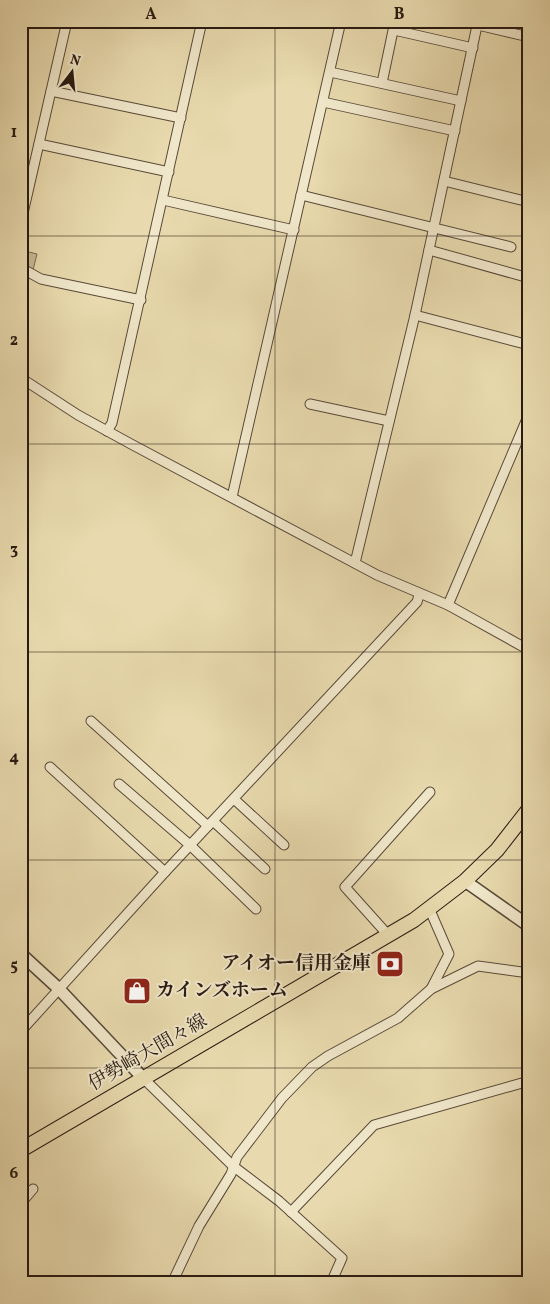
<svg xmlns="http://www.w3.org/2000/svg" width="550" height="1304" font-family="Vollkorn,'Noto Serif JP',serif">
<rect width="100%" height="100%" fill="#e8daae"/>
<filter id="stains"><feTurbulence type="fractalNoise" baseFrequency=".004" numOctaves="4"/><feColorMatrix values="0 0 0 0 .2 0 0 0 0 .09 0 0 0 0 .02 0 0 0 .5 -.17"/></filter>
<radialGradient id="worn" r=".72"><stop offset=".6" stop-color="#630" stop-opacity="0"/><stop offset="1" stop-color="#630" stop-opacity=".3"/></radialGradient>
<polygon fill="#c8b993" stroke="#786a52" points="21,250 37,254 33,270 21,264"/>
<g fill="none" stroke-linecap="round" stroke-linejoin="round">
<defs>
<g id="minor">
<polyline points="478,25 529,37"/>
<polyline points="394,30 473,48"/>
<polyline points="330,72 461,101"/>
<polyline points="382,83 395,21"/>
<polyline points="51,91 181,118"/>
<polyline points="323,102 455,131"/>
<polyline points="39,144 169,172"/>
<polyline points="444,181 529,202"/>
<polyline points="301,195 511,247"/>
<polyline points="163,200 294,230"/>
<polyline points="21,222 67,21"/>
<polyline points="429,250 529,278"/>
<polyline points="21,268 41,279 141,300"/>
<polyline points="415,315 529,345"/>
<polyline points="21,378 78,415 131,444 377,575 448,605 529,650"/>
<polyline points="310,404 389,421"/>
<polyline points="107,431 112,423 202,21"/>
<polyline points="232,497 341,21"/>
<polyline points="355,563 415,315 478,21"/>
<polyline points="448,605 529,414"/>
<polyline points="91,721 208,826"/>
<polyline points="50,767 165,872"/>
<polyline points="119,784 190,845 256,909"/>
<polyline points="234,799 284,845"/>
<polyline points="213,821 265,869"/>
<polyline points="429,908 449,954 431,989"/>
<polyline points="388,935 345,887 430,792"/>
<polyline points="21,1031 165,872 417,602 419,595"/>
<polyline points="143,1078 233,1166 279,1201 342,1258 331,1283"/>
<polyline points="21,1203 33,1189"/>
<polyline points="291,1212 374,1125 529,1081"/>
<polyline points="172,1283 199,1226 231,1174 237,1157 282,1098 312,1067 328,1056 398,1018 431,989 478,966 529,973"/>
</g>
<g id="tertiary">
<polyline points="465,881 529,926"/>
<polyline points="21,954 58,988 143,1078"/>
</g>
<polyline id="primary" points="21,1150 414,920 465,881 497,850 529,809"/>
</defs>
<use href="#minor" stroke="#594a39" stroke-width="11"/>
<use href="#tertiary" stroke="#594a39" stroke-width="14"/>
<use href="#primary" stroke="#291a12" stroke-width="16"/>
<use href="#minor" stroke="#f0e7ca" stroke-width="9"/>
<use href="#tertiary" stroke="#f0e7ca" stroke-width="11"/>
<use href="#primary" stroke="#e8daae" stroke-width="14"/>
</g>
<path fill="none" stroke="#291a12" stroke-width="1" stroke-opacity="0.55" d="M275,21V1283M21,236H529M21,444H529M21,652H529M21,860H529M21,1068H529"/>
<defs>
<symbol id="bank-square" viewBox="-11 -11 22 22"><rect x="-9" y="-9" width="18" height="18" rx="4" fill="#8f2418" stroke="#f0e7ca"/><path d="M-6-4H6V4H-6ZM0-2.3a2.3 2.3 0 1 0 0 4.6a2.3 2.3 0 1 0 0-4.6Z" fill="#fff"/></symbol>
<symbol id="shop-square" viewBox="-11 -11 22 22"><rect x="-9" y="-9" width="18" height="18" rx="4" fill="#8f2418" stroke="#f0e7ca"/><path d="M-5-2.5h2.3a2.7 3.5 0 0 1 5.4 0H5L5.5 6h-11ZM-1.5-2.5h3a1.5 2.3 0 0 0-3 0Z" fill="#fff"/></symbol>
</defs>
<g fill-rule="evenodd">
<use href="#bank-square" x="374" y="948" width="32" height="32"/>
<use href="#shop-square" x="121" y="975" width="32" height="32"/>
</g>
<g text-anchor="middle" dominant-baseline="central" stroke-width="4" stroke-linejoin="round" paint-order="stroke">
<g font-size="19" font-weight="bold" fill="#291a12" stroke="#f0e7ca" text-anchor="end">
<text x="371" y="964">アイオー信用金庫</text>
<text x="156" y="991" text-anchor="start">カインズホーム</text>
</g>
<g font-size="19" fill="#291a12" stroke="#f0e7ca">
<text transform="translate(148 1053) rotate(-30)">伊勢崎大間々線</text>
</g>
</g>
<rect width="550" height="1304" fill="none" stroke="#e8daae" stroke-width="55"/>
<g transform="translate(72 72) rotate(16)" stroke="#f0e7ca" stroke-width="4" paint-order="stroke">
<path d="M0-4L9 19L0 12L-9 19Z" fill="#291a12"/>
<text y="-8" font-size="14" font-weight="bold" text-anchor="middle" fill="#291a12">N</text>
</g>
<rect x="28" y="28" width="494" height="1248" fill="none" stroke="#291a12" stroke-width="2"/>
<g font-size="16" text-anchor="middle" font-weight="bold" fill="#291a12">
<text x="151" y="19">A</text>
<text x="399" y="19">B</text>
<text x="14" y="137">1</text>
<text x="14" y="345">2</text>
<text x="14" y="554">3</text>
<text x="14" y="762">4</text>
<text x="14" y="970">5</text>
<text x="14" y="1178">6</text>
</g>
<rect width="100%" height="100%" filter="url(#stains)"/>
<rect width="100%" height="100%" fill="url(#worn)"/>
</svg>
